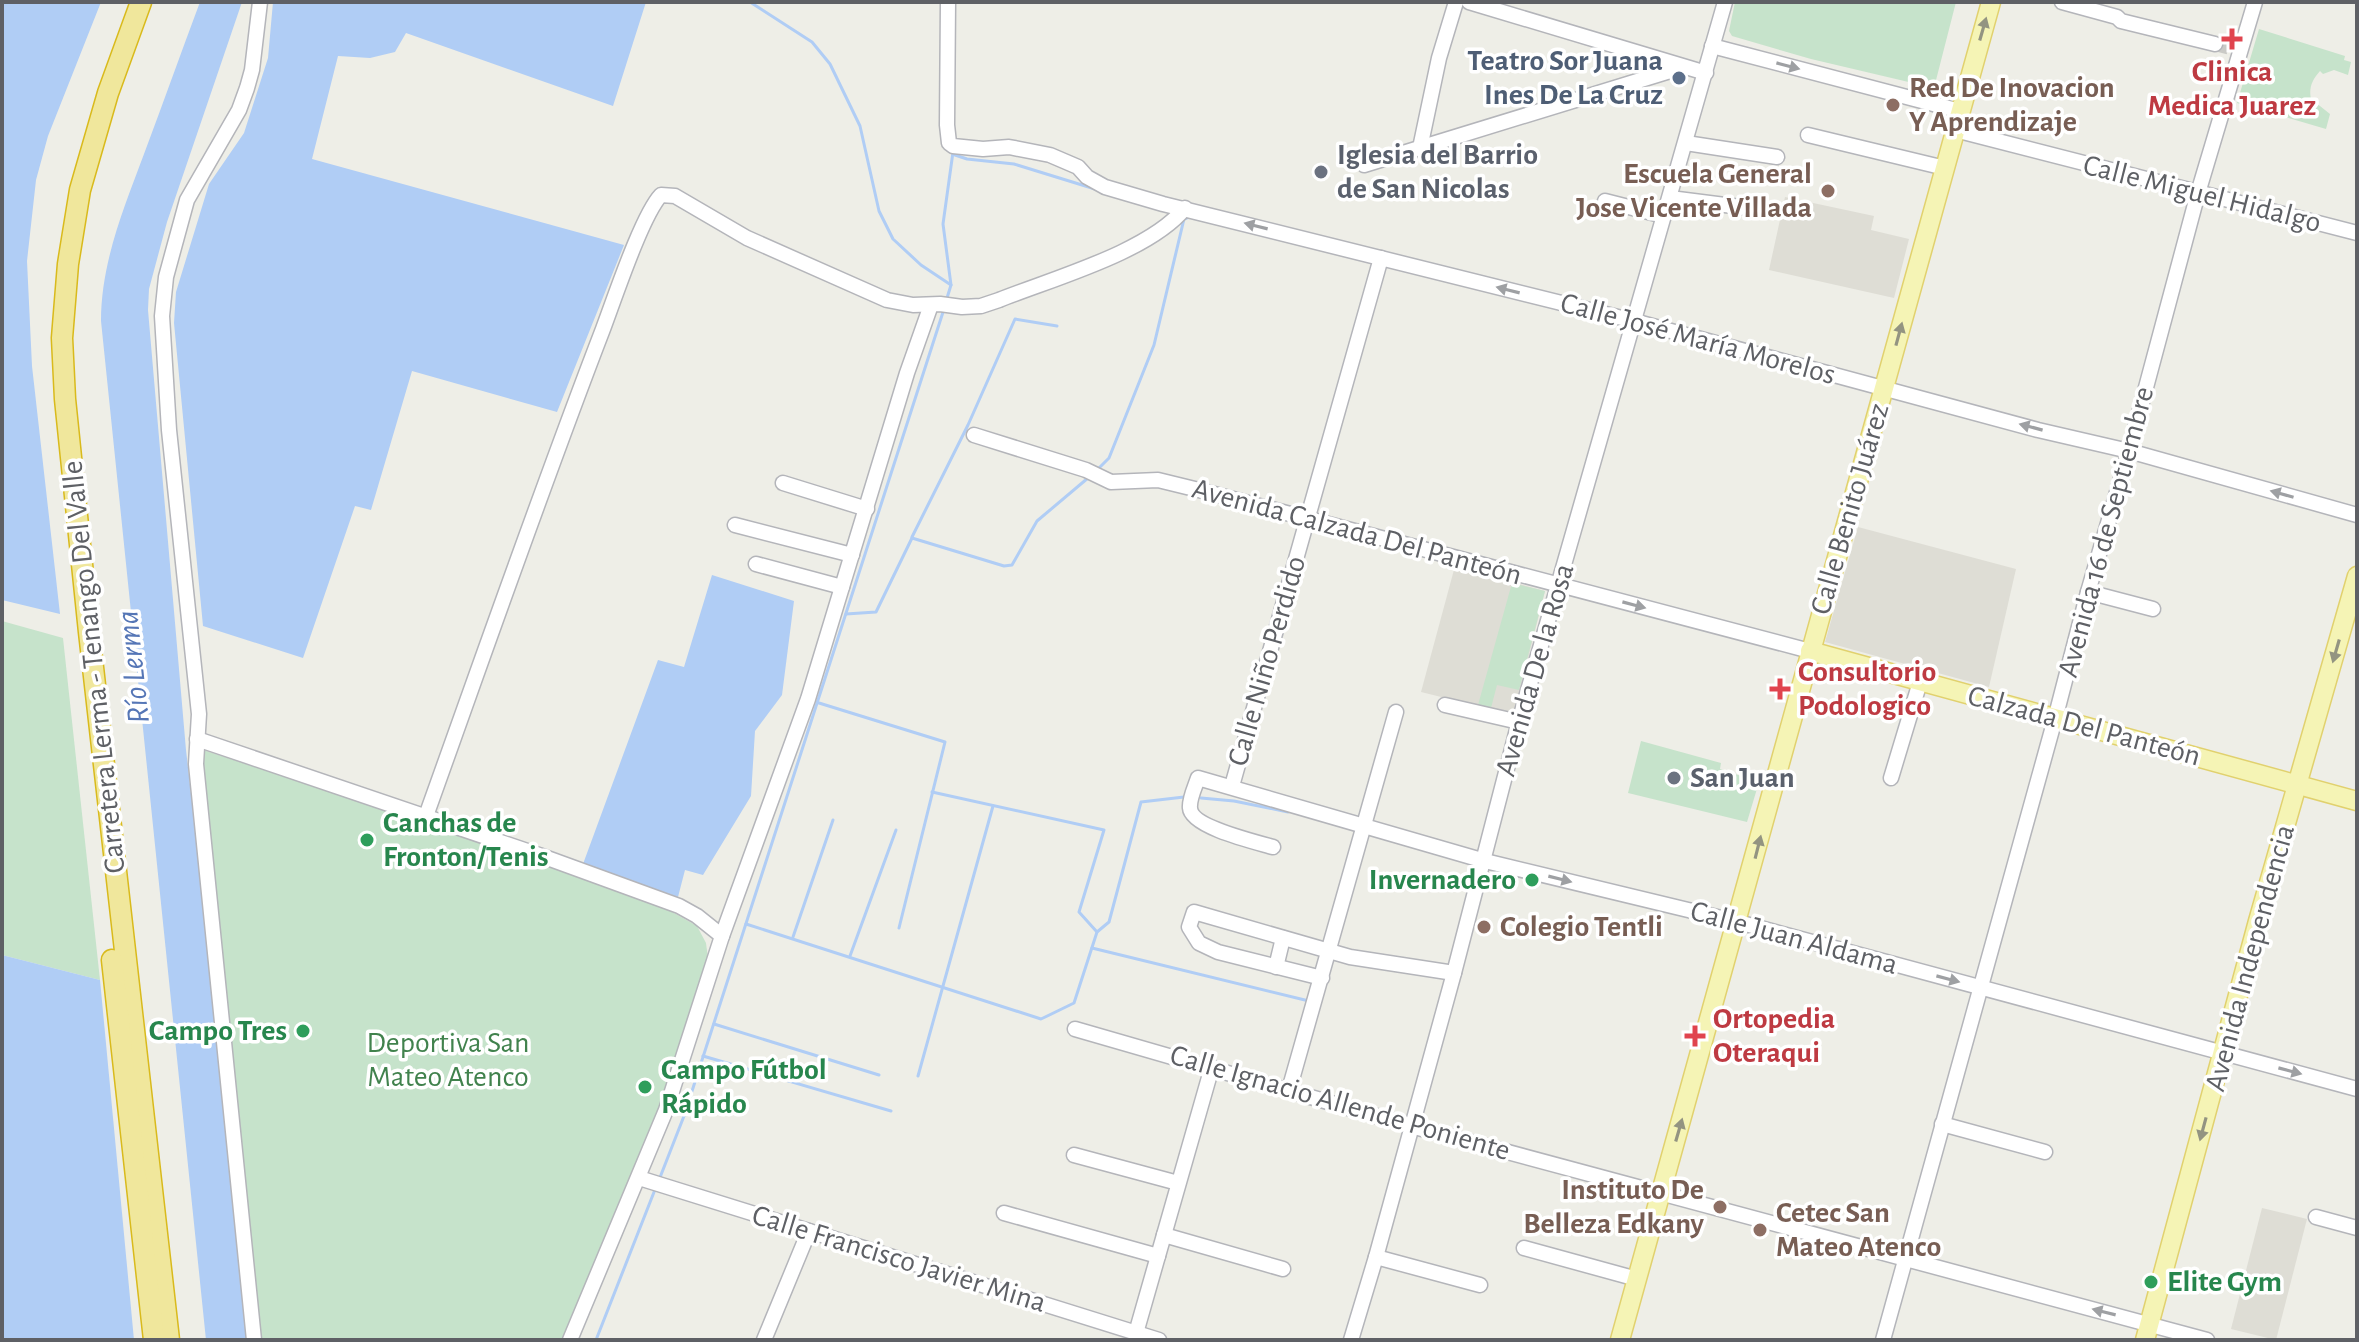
<svg xmlns="http://www.w3.org/2000/svg" width="2359" height="1342" font-family="'Alegreya Sans',sans-serif">
<rect width="100%" height="100%" fill="#eeeee7"/>
<g fill="#deddd5">
<polygon points="1785,197 1874,216 1871,230 1909,239 1894,298 1769,270"/>
<polygon points="1858,527 2016,569 1989,687 1825,642"/>
<polygon points="1455,566 1545,591 1514,715 1421,692"/>
<polygon points="2262,1208 2307,1219 2276,1340 2231,1329"/>
</g>
<g fill="#c6e3cb">
<polygon points="1735,2 1745,4 1956,2 1934,88 1811,59 1732,36 1729,31"/>
<path d="M2259,29L2345,56L2344,60L2351,62L2348,75L2334,70L2323,74L2320,71C2311,81 2308,90 2312,103L2315,102L2330,114L2326,129L2237,103Z"/>
<polygon points="1512,583 1545,591 1519,690 1497,685 1491,708 1478,705"/>
<polygon points="2,621 63,638 100,980 2,955"/>
<polygon points="1641,741 1721,763 1720,769 1759,782 1747,822 1628,793"/>
<polygon points="200,749 430,824 658,904 697,926 706,943 709,966 655,1126 566,1340 257,1340"/>
</g>
<g fill="#b0cdf5">
<polygon points="2,2 101,2 48,136 36,180 27,261 32,366 60,614 2,600"/>
<path d="M200,2H242L167,222L149,289L148,310L186,750L208,941L247,1340H206L101,321C101,262 124,208 144,154C163,103 181,53 200,2Z"/>
<polygon points="273,2 646,2 613,106 406,33 395,52 370,58 338,56 312,159 624,245 557,412 412,371 371,510 355,506 303,658 203,626 174,323 176,292 209,184 244,133 268,58"/>
<polygon points="712,575 794,601 782,695 755,731 751,796 703,875 685,870 678,897 583,864 658,660 684,667"/>
<polygon points="2,955 100,980 134,1340 2,1340"/>
</g>
<g fill="none" stroke-linecap="round" stroke-linejoin="round">
<g stroke="#b0cdf5" stroke-width="3">
<polyline points="750,2 812,42 830,64 860,126 879,211 893,239 921,265 951,285"/>
<polyline points="955,155 967,159 1014,164 1095,189"/>
<polyline points="947,298 951,285 943,224 953,152"/>
<polyline points="1097,470 1109,458 1154,345 1184,219 1192,216"/>
<polyline points="912,537 968,425 1015,319 1057,326"/>
<polyline points="846,614 876,612 912,538 1004,566 1012,565 1037,521 1088,478"/>
<polyline points="819,703 945,742 899,928"/>
<polyline points="932,792 1104,830 1079,912 1097,932"/>
<polyline points="1201,798 1234,801 1288,812"/>
<polyline points="746,924 1041,1019 1074,1003 1097,932 1109,922 1141,802 1184,797"/>
<polyline points="793,937 833,820"/>
<polyline points="1092,948 1309,1001"/>
<polyline points="850,956 896,830"/>
<polyline points="714,1024 879,1075"/>
<polyline points="703,1056 891,1111"/>
<polyline points="918,1076 993,806"/>
<polyline points="659,1180 684,1116 944,309"/>
<polyline points="596,1340 656,1187"/>
</g>
<polyline stroke="#cacac6" stroke-width="14" stroke-dasharray="14 7" stroke-linecap="butt" points="2215,44 2234,49"/>
<defs>
<g id="minor">
<polyline points="948,2 947,125 949,143 953,146 983,149 1009,147 1050,155 1078,167 1087,177 1105,187 1163,204 1634,321 2038,430 2129,451 2357,515"/>
<polyline points="1469,2 1706,73"/>
<polyline points="2062,2 2117,17 2121,21 2215,44"/>
<polyline points="1712,46 1960,111"/>
<polyline points="1955,130 2357,233"/>
<polyline points="1808,135 1945,168"/>
<polyline points="1686,143 1777,157"/>
<polyline points="1420,148 1439,58 1456,2"/>
<polyline points="1364,165 1683,67"/>
<polyline points="1670,198 1772,211"/>
<polyline points="1605,201 1664,216"/>
<polyline points="974,435 1086,470 1111,482 1158,480 1203,491 1810,651"/>
<polyline points="783,483 867,509"/>
<polyline points="735,525 852,555"/>
<polyline points="756,564 842,587"/>
<polyline points="2088,592 2153,609"/>
<polyline points="1445,705 1519,722"/>
<polyline points="197,739 539,855 679,906 697,916 722,936 666,1110 570,1340"/>
<polyline points="1891,778 1920,682"/>
<polyline points="1232,786 1381,258"/>
<path d="M426,816C484,654 541,490 603,329C614,300 642,215 661,195L675,196L747,238L887,300L913,305L940,304L962,307L981,306L999,300C1054,278 1149,252 1185,208"/>
<path d="M1273,847C1256,842 1191,827 1190,808C1189,799 1195,787 1198,778L1485,861L1738,922L2357,1089"/>
<polyline points="722,936 808,699 907,373 931,305"/>
<polyline points="1276,967 1283,938"/>
<polyline points="1322,978 1218,952 1199,943 1189,927 1194,912 1350,957 1454,973"/>
<polyline points="1075,1029 1411,1126 2207,1340"/>
<polyline points="1289,1090 1396,712"/>
<polyline points="1942,1124 2045,1152"/>
<polyline points="1074,1155 1178,1183"/>
<polyline points="639,1178 1159,1340"/>
<polyline points="1004,1213 1158,1256"/>
<polyline points="2316,1217 2357,1228"/>
<polyline points="1164,1235 1283,1269"/>
<polyline points="1524,1248 1637,1279"/>
<polyline points="1376,1257 1480,1285"/>
<polyline points="1136,1333 1212,1067"/>
<polyline points="254,1340 196,764 199,714 169,430 162,316 166,277 187,200 239,110 247,88 252,70 260,2"/>
<polyline points="764,1340 809,1231"/>
<polyline points="1351,1340 1376,1257 1454,973 1519,722 1725,2"/>
<polyline points="1883,1340 2055,719 2088,592 2129,451 2198,193 2255,2"/>
</g>
<g id="major">
<polyline points="1810,651 2357,801"/>
<path d="M1620,1340C1746,895 1866,448 1991,2"/>
<polyline points="2145,1340 2258,921 2357,576"/>
</g>
<g id="highway">
<polyline points="141,2 108,93 80,190 68,264 62,338 65,399 89,632 169,1340"/>
<polyline points="112,960 154,1340"/>
</g>
</defs>
<use href="#minor" stroke="#b4b5ba" stroke-width="17"/>
<use href="#major" stroke="#e1d16e" stroke-width="21"/>
<use href="#highway" stroke="#d9ba1c" stroke-width="23"/>
<use href="#minor" stroke="#fff" stroke-width="14"/>
<use href="#major" stroke="#f5f4b5" stroke-width="18"/>
<use href="#highway" stroke="#f0e79c" stroke-width="20"/>
</g>
<defs><path id="oneway-solid" d="M-6-.8H1V-3.2L6.5 0L1 3.2V.8H-6Z" transform="scale(2)"/></defs>
<g fill="#939481">
<use href="#oneway-solid" transform="translate(1983 29) rotate(-74)"/>
<use href="#oneway-solid" transform="translate(1899 334) rotate(-75)"/>
<use href="#oneway-solid" transform="translate(2336 651) rotate(106)"/>
<use href="#oneway-solid" transform="translate(1758 847) rotate(-76)"/>
<use href="#oneway-solid" transform="translate(2203 1129) rotate(105)"/>
<use href="#oneway-solid" transform="translate(1679 1130) rotate(-74)"/>
</g>
<g fill="#9ea0a3">
<use href="#oneway-solid" transform="translate(1788 66) rotate(15)"/>
<use href="#oneway-solid" transform="translate(1256 226) rotate(-166)"/>
<use href="#oneway-solid" transform="translate(1508 290) rotate(-166)"/>
<use href="#oneway-solid" transform="translate(2031 427) rotate(-165)"/>
<use href="#oneway-solid" transform="translate(2282 494) rotate(-164)"/>
<use href="#oneway-solid" transform="translate(1634 605) rotate(15)"/>
<use href="#oneway-solid" transform="translate(1560 879) rotate(14)"/>
<use href="#oneway-solid" transform="translate(1948 979) rotate(15)"/>
<use href="#oneway-solid" transform="translate(2290 1071) rotate(15)"/>
<use href="#oneway-solid" transform="translate(2104 1312) rotate(-166)"/>
</g>
<g fill="#e0444e" stroke="#fff" stroke-width="3">
<path d="M2228 27h8v8h8v8h-8v8h-8v-8h-8v-8h8z"/>
<path d="M1776 677h8v8h8v8h-8v8h-8v-8h-8v-8h8z"/>
<path d="M1691 1024h8v8h8v8h-8v8h-8v-8h-8v-8h8z"/>
</g>
<circle fill="#5c6f8a" stroke="#fff" stroke-width="3" cx="1679" cy="78" r="8"/>
<g fill="#8d6e63" stroke="#fff" stroke-width="3">
<circle cx="1893" cy="105" r="8"/>
<circle cx="1828" cy="191" r="8"/>
<circle cx="1484" cy="927" r="8"/>
<circle cx="1720" cy="1207" r="8"/>
<circle cx="1760" cy="1230" r="8"/>
</g>
<g fill="#6b7280" stroke="#fff" stroke-width="3">
<circle cx="1321" cy="172" r="8"/>
<circle cx="1674" cy="778" r="8"/>
</g>
<g fill="#2e9e5b" stroke="#fff" stroke-width="3">
<circle cx="367" cy="840" r="8"/>
<circle cx="1532" cy="880" r="8"/>
<circle cx="303" cy="1031" r="8"/>
<circle cx="645" cy="1087" r="8"/>
<circle cx="2151" cy="1282" r="8"/>
</g>
<g text-anchor="middle" dominant-baseline="central" stroke-width="7" stroke-linejoin="round" paint-order="stroke">
<g font-size="30" font-weight="bold" fill="#4e5e75" stroke="#fff" text-anchor="end">
<text x="1663" y="61">Teatro Sor Juana<tspan x="1663" dy="34">Ines De La Cruz</tspan></text>
</g>
<g font-size="30" font-weight="bold" fill="#be3a42" stroke="#fff" text-anchor="start">
<text x="2232" y="72" text-anchor="middle">Clinica<tspan x="2232" dy="34">Medica Juarez</tspan></text>
<text x="1798" y="672">Consultorio<tspan x="1798" dy="34">Podologico</tspan></text>
<text x="1713" y="1019">Ortopedia<tspan x="1713" dy="34">Oteraqui</tspan></text>
</g>
<g font-size="30" font-weight="bold" fill="#785e54" stroke="#fff" text-anchor="start">
<text x="1909" y="88">Red De Inovacion<tspan x="1909" dy="34">Y Aprendizaje</tspan></text>
<text x="1812" y="174" text-anchor="end">Escuela General<tspan x="1812" dy="34">Jose Vicente Villada</tspan></text>
<text x="1500" y="927">Colegio Tentli</text>
<text x="1704" y="1190" text-anchor="end">Instituto De<tspan x="1704" dy="34">Belleza Edkany</tspan></text>
<text x="1776" y="1213">Cetec San<tspan x="1776" dy="34">Mateo Atenco</tspan></text>
</g>
<g font-size="30" font-weight="bold" fill="#5b616d" stroke="#fff" text-anchor="start">
<text x="1337" y="155">Iglesia del Barrio<tspan x="1337" dy="34">de San Nicolas</tspan></text>
<text x="1690" y="778">San Juan</text>
</g>
<g font-size="30" fill="#5e6065" stroke="#fff">
<text transform="translate(2202 194) rotate(14)">Calle Miguel Hidalgo</text>
<text transform="translate(1698 339) rotate(15)">Calle José María Morelos</text>
<text transform="translate(1850 509) rotate(-74)">Calle Benito Juárez</text>
<text transform="translate(1357 532) rotate(15)">Avenida Calzada Del Panteón</text>
<text transform="translate(2106 532) rotate(-75)">Avenida 16 de Septiembre</text>
<text transform="translate(1267 661) rotate(-74)">Calle Niño Perdido</text>
<text transform="translate(94 667) rotate(-96)">Carretera Lerma - Tenango Del Valle</text>
<text transform="translate(1535 670) rotate(-74)">Avenida De la Rosa</text>
<text transform="translate(2084 726) rotate(15)">Calzada Del Panteón</text>
<text transform="translate(1794 938) rotate(15)">Calle Juan Aldama</text>
<text transform="translate(2250 958) rotate(-75)">Avenida Independencia</text>
<text transform="translate(1340 1103) rotate(16)">Calle Ignacio Allende Poniente</text>
<text transform="translate(899 1259) rotate(17)">Calle Francisco Javier Mina</text>
</g>
<g font-size="30" font-weight="bold" fill="#27864d" stroke="#fff" text-anchor="start">
<text x="383" y="823">Canchas de<tspan x="383" dy="34">Fronton/Tenis</tspan></text>
<text x="1516" y="880" text-anchor="end">Invernadero</text>
<text x="287" y="1031" text-anchor="end">Campo Tres</text>
<text x="661" y="1070">Campo Fútbol<tspan x="661" dy="34">Rápido</tspan></text>
<text x="2167" y="1282">Elite Gym</text>
</g>
<g font-size="30" fill="#41824d" stroke="#fff">
<text x="448" y="1043">Deportiva San<tspan x="448" dy="34">Mateo Atenco</tspan></text>
</g>
<g font-size="32" font-style="italic" fill="#5576b6" stroke="#fff">
<text transform="translate(133 667) rotate(-96)">Río Lerma</text>
</g>
</g>
<rect width="2359" height="1342" fill="none" stroke="#5e6065" stroke-width="8"/>
</svg>
